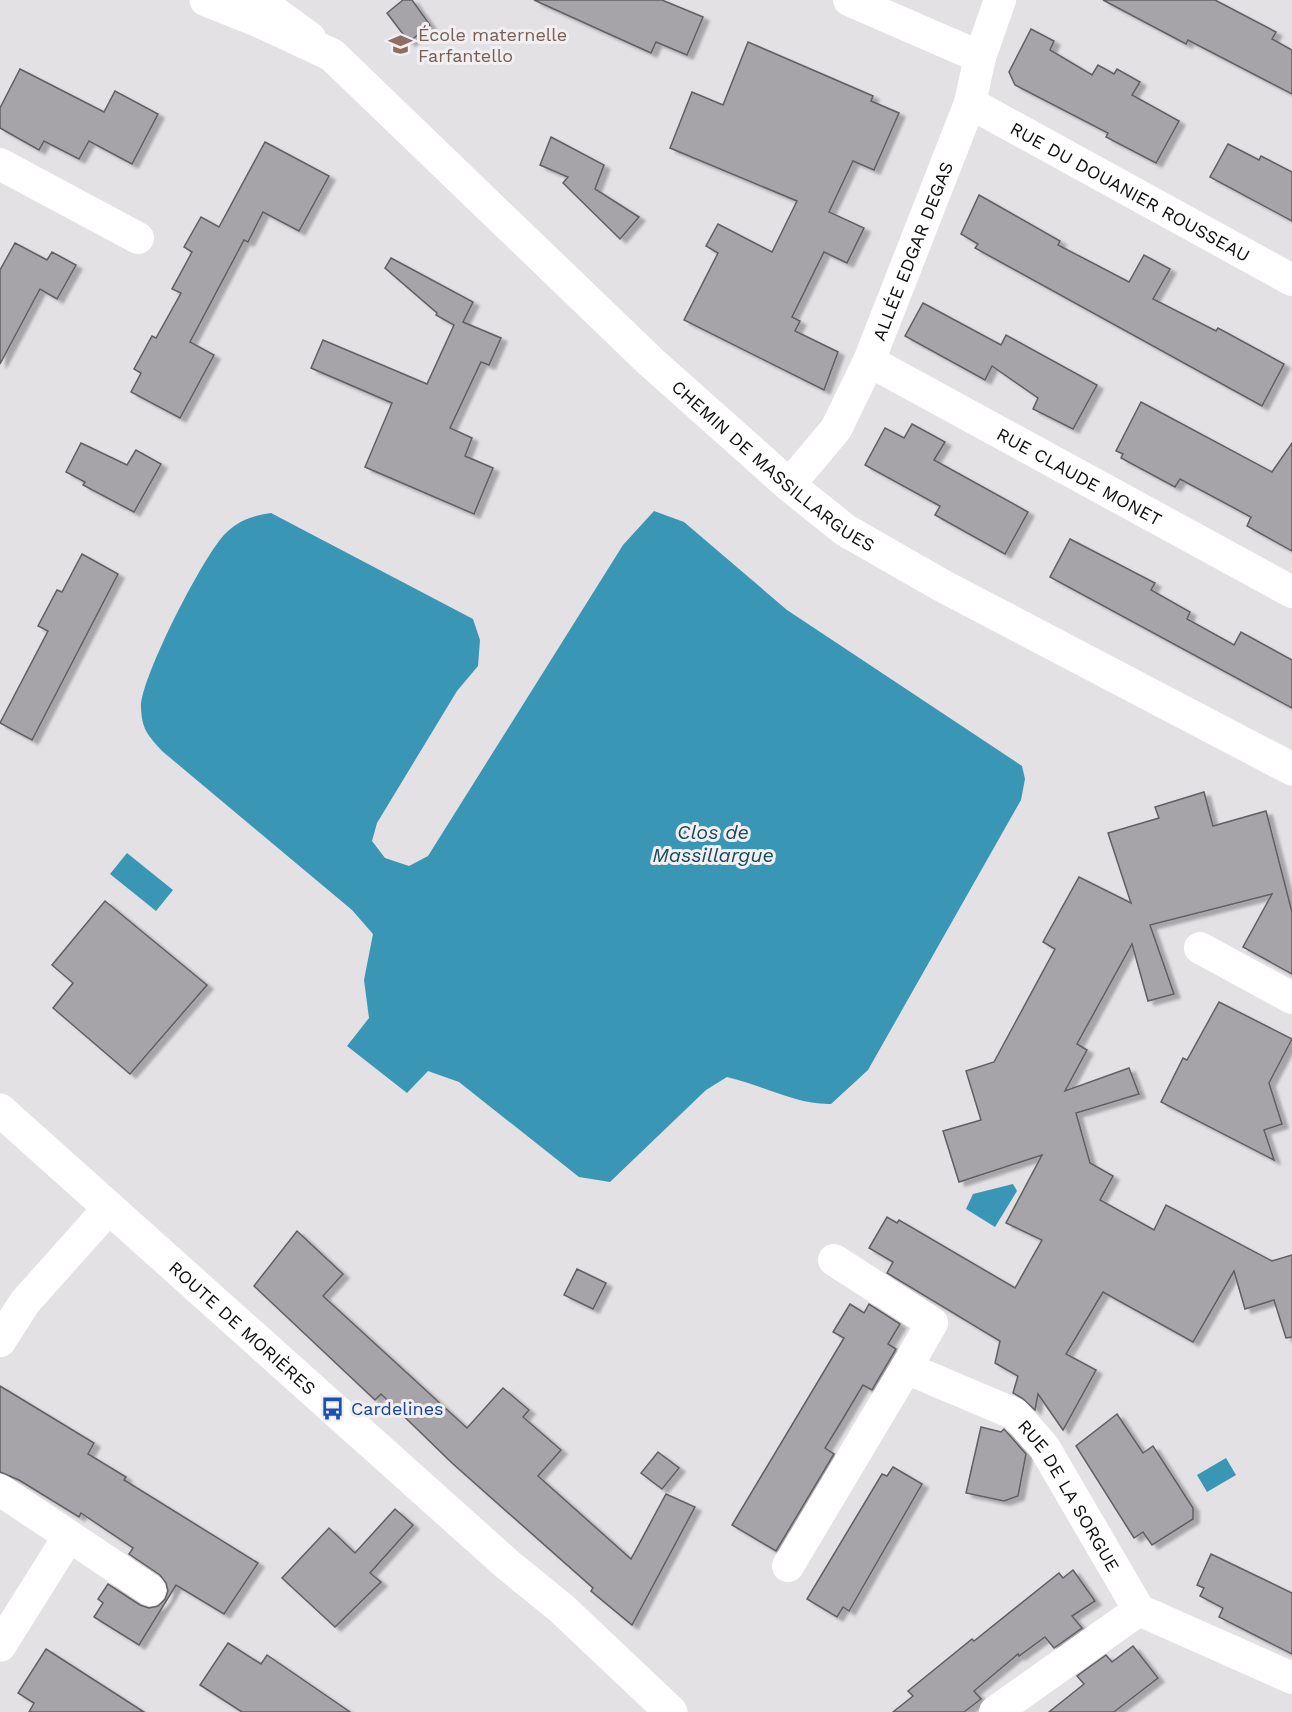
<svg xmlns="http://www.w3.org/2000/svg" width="1292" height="1712" font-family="'Work Sans',sans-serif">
<defs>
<filter id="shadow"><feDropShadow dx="6" dy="4" stdDeviation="1.5" flood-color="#0004"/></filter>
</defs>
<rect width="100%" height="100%" fill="#e4e1e5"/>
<g fill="#3996b5">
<path d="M654,511L684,522L787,610L1022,766L1025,779L1021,800L868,1070L831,1104C796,1105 762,1085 727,1077L706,1090L610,1182L579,1177L459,1082L428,1071L407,1093L347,1046L369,1018L364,980L373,934L352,910L162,751C148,735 142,730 141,708C139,681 205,552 226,533C241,519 253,516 271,513L473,619L480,640L478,666L457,691L377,823L372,841L385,858L409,866L428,856L623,545Z"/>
<polygon points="127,853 173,890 156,911 110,874"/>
<polygon points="1013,1184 1017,1191 995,1227 966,1209 973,1194"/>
<polygon points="1226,1458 1236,1475 1207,1492 1197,1475"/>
</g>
<g fill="#a6a4a8" stroke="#605f62" stroke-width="1.5" filter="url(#shadow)">
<polygon points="403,0 412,0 430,25 409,42 387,13"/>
<polygon points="534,0 662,0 703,17 687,55 656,42 651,53"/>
<polygon points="1103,0 1215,0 1276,32 1272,39 1292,50 1292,94 1188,40 1186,44"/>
<polygon points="1031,29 1054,41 1050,50 1092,75 1098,65 1114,74 1117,69 1140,82 1132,95 1179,121 1156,163 1106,137 1108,133 1015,85 1009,72"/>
<polygon points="748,42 873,96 871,101 899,113 874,170 853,161 829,212 864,228 847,263 824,252 792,317 800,321 795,331 838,352 824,390 684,320 718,253 706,246 718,224 772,252 797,201 670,148 692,92 723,105"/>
<polygon points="20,69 104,112 115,91 158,114 132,164 89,141 79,159 44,141 39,150 0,128 0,108"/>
<polygon points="551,137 604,165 595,189 639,217 620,239 563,183 568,177 540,165"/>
<polygon points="265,142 329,176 299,231 263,212 248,242 244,240 190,342 214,355 180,418 131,392 141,373 134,369 152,336 156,338 181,293 172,289 192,252 184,247 201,217 219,227"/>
<polygon points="1228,144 1259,160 1261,156 1292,172 1292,221 1210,177"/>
<polygon points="979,195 1060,241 1058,245 1129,282 1144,255 1170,269 1153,299 1216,331 1218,328 1284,364 1262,406 975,248 978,244 961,234"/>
<polygon points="15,243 47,260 52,252 76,265 57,299 40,289 0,364 0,270"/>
<polygon points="391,258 473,302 463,322 501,338 489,365 481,362 450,428 472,438 465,456 493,468 474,514 365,467 392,403 311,368 323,340 427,384 454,325 436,315 437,313 385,268"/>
<polygon points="923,303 1001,345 1006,335 1097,385 1073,429 1033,409 1038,398 992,366 985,380 905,336"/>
<polygon points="1141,402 1272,472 1292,443 1292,551 1247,526 1251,517 1180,479 1175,487 1121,458 1123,454 1116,451"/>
<polygon points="912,424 945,442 934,460 1028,512 1005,554 935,515 940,506 865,465 885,428 904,438"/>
<polygon points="81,443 127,465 136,450 161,464 134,512 83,485 85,482 66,472"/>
<polygon points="1070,539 1155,583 1151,590 1190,612 1187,619 1234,645 1241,632 1292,660 1292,708 1050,577"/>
<polygon points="82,554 118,574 32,740 0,723 48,631 38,626 57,590 62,592"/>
<polygon points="1204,792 1213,826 1266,811 1292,912 1292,974 1243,947 1272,894 1150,925 1174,994 1148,1001 1132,944 1077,1044 1087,1050 1065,1091 1129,1068 1139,1094 1076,1113 1090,1163 1113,1176 1100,1200 1154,1230 1166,1205 1272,1261 1292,1255 1292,1337 1286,1338 1274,1300 1245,1309 1234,1271 1193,1342 1103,1292 1066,1354 1096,1370 1063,1430 1038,1394 1035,1410 1022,1398 1013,1393 1018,1376 995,1363 1000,1341 887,1273 893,1262 869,1248 887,1217 897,1223 899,1220 1015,1288 1042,1240 1006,1223 1042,1155 959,1182 943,1131 981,1120 966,1071 994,1062 1055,949 1043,942 1079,877 1131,903 1108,833 1159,818 1155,807"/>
<polygon points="105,901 207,985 130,1074 53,1008 73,983 52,965"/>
<polygon points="1219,1002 1292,1039 1269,1083 1282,1124 1264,1130 1274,1160 1161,1102 1183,1058 1187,1060"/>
<polygon points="297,1231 343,1274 323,1296 467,1428 503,1388 529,1410 523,1417 561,1450 538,1476 631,1559 666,1494 695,1507 632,1625 591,1591 593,1588 452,1463 381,1394 375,1400 254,1286"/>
<polygon points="577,1269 606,1283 593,1309 564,1295"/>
<polygon points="850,1304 864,1313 869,1304 900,1324 888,1344 896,1349 872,1390 863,1385 841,1422 825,1448 834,1454 776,1551 732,1525 844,1338 833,1332"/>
<polygon points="0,1386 94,1443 88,1454 126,1477 124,1480 258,1563 224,1614 176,1585 139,1645 94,1617 103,1603 98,1599 108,1584 140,1605 149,1608 158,1606 165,1599 168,1591 166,1583 160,1575 129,1554 133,1548 81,1513 79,1517 19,1480 0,1472"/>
<polygon points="1117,1414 1143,1453 1153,1446 1193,1508 1193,1519 1152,1545 1143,1532 1134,1538 1076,1446"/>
<polygon points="981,1427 1001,1432 1004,1429 1026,1454 1018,1496 1004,1501 966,1493"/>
<polygon points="658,1452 679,1468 662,1489 641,1473"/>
<polygon points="893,1467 922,1484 849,1611 843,1607 837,1617 807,1599 882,1474 887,1476"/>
<polygon points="395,1509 413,1525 370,1573 381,1582 335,1627 282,1578 329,1528 355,1553"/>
<polygon points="1211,1554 1292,1593 1292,1654 1219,1617 1223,1608 1200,1596 1204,1588 1197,1585"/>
<polygon points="1073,1570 1095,1601 1072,1616 1082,1628 1054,1648 1045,1637 1019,1656 1018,1654 974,1691 981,1699 964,1712 893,1712 913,1696 908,1691 972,1639 974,1641 1059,1573 1063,1578"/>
<polygon points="228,1643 261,1664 267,1655 350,1712 242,1712 200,1685"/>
<polygon points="1133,1646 1158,1678 1123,1705 1114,1712 1049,1712 1084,1684 1077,1676 1106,1655 1112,1662"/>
<polygon points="46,1649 144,1712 29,1712 34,1703 18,1693"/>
</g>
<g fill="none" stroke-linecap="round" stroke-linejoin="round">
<g stroke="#fff" stroke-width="32">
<polyline points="258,0 310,38"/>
<polyline points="849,0 980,57"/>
<path id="s1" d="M970,103L1292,280"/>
<polyline points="0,164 138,238"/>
<path id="s2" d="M869,361L1292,592"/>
<path id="s3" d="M789,485L836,429L869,361L970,103L980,57L1000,0"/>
<polyline points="1200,948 1292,998"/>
<polyline points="834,1260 932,1323 906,1368"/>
<polyline points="0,1341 25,1302 109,1208"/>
<polyline points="0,1490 150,1590"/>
<path id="s4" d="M788,1566L906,1368L1015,1414L1044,1447L1139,1610L1292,1678"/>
<polyline points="0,1646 69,1536"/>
<polyline points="995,1712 1139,1610"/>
</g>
<g stroke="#fff" stroke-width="33">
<path id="s5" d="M206,0L259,21L332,55L651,362L789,485L845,530L941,585L1292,769"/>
<path id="s6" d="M0,1110L508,1565L561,1608L671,1712"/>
</g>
</g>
<defs>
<symbol id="school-bare" viewBox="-9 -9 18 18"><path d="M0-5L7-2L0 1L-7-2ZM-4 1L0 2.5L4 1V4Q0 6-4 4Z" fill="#8d6e63" stroke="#f1eff2" stroke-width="2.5" paint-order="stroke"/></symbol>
<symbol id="bus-bare" viewBox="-9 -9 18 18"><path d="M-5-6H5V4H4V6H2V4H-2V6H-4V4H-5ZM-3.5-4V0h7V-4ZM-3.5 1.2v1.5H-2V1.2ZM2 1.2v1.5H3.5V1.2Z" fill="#1a4fb4" stroke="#f1eff2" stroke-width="2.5" paint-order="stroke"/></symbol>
</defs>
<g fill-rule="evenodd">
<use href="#school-bare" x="384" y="28" width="33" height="33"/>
<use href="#bus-bare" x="316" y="1392" width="33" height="33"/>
</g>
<g text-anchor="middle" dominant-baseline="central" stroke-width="6" stroke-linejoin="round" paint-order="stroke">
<g font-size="18" fill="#785e54" stroke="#f1eff2" text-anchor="start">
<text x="418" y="34">École maternelle<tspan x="418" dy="21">Farfantello</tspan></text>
</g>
<g font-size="18" fill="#0d0c0d" stroke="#f1eff2">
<text stroke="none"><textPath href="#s1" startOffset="183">RUE DU DOUANIER ROUSSEAU</textPath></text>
<text stroke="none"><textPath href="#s3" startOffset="267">ALLÉE EDGAR DEGAS</textPath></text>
<text stroke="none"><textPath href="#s5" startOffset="741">CHEMIN DE MASSILLARGUES</textPath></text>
<text stroke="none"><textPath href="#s2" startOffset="240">RUE CLAUDE MONET</textPath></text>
<text stroke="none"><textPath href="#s6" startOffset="326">ROUTE DE MORIÈRES</textPath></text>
<text stroke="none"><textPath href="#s4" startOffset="447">RUE DE LA SORGUE</textPath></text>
</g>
<g font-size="18" fill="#164399" stroke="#f1eff2" text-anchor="start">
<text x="351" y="1408">Cardelines</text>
</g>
<g font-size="20" font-style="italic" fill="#164a5b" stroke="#f1eff2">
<text x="713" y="832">Clos de<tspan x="713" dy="23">Massillargue</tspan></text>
</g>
</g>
</svg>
